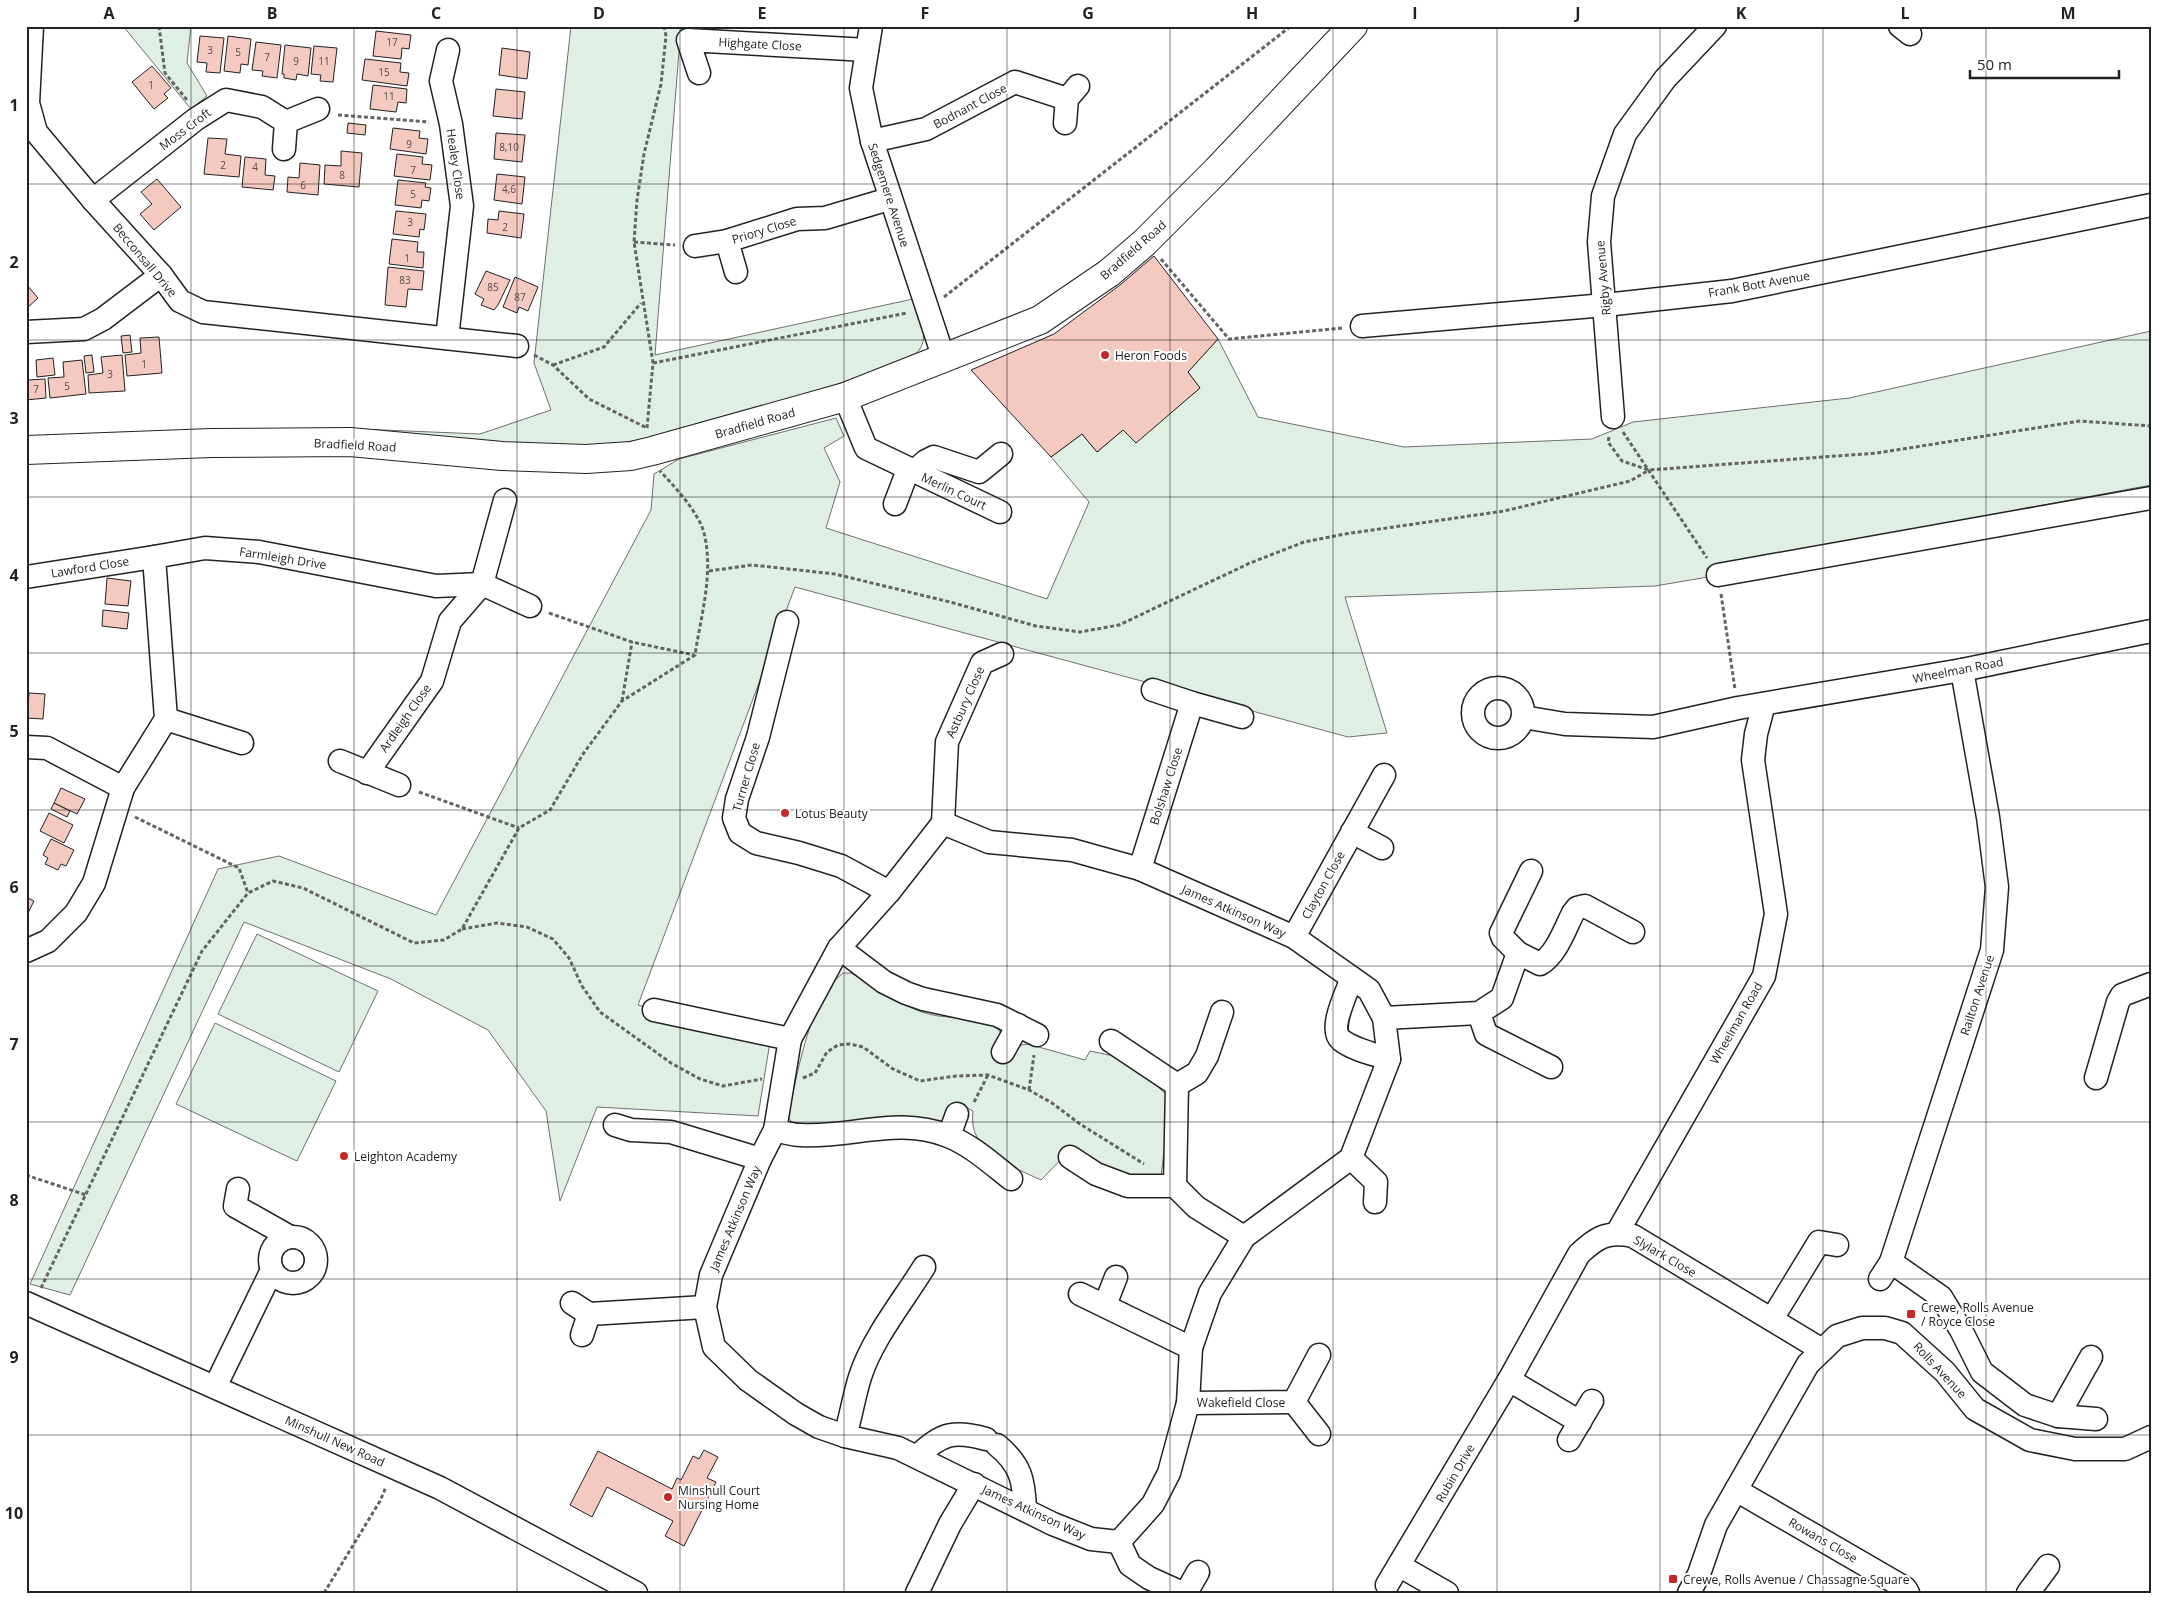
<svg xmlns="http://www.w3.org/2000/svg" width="2177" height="1619" font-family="'Open Sans',sans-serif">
<rect width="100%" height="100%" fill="#fff"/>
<g fill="#e0efe3" stroke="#6f6f6f">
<polygon points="123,26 191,26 187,63 207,96 191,109"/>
<path d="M571,26H681L655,355L913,299C923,329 935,345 902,364L686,431L621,443L571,448L522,446L359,429L480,434L551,410L534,363Z"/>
<polygon points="2151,331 2151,485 1707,568 1708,577 1655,586 1345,597 1387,733 1348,737 795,587 638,1005 770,1042 758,1116 597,1107 560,1201 546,1111 488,1030 391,979 244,922 70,1295 30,1284 218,869 279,856 436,915 651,510 654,474 679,459 836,418 844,436 824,448 840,482 826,528 1047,599 1089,502 1051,457 1082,434 1097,452 1123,430 1136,442 1200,388 1188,372 1218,339 1258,417 1404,447 1592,439 1633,422 1849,398"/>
<polygon points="257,934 378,991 339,1072 218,1014"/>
<path d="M843,973H851C878,987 903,1009 933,1015C955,1020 987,1013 1001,1033L994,1054L1007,1063L1021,1045L1028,1044L1085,1060L1090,1051L1128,1059L1170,1098L1161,1177L1112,1175L1072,1148L1041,1180C1011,1166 967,1152 973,1111L958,1103C951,1115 947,1120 933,1123L794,1125L788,1117C797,1076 809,998 843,973Z"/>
<polygon points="215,1023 336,1081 297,1161 176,1104"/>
</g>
<g fill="#f3c9c0" stroke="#222">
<polygon points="376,31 411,35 409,49 402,48 401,59 373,56"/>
<polygon points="200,36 224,38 220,73 206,72 207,63 197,62"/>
<polygon points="228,36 251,39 248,65 241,64 240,73 224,71"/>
<polygon points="256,42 281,45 277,78 262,76 263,71 252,70"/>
<polygon points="285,45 311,48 308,76 297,74 296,80 284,78 284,74 282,74"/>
<polygon points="314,46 337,48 333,82 320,81 321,75 311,74"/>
<polygon points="502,48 530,52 527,79 499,75"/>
<polygon points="365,59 401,63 400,72 409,73 407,86 362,80"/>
<polygon points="152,66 171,88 164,94 168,98 154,109 132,82"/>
<polygon points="373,85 407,89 406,103 398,102 396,112 370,109"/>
<polygon points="496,89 525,92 522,119 493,116"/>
<polygon points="348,123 366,125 365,135 347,133"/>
<polygon points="393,128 420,131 419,138 428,139 426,154 390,149"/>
<polygon points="496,133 525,135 522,162 494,159"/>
<polygon points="208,138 227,139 225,154 241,156 239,177 204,174"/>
<polygon points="341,151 362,153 359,187 324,184 325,165 341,166"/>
<polygon points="397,154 423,157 422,164 432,165 430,180 394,176"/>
<polygon points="245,157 266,159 265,175 275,176 273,190 242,187"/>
<polygon points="300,163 320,165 318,195 287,192 288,177 299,178"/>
<polygon points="497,174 525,177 522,204 494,200"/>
<polygon points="157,179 181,207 154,230 140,214 152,204 141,192"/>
<polygon points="398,180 426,183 425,187 431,188 429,201 422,200 421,208 395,205"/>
<polygon points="396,211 426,214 424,230 420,229 419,237 393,234"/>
<polygon points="499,211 524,214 521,238 487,233 488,219 498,220"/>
<polygon points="392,239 418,242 417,252 424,252 423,268 389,264"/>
<polygon points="1154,256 1218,339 1188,372 1200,388 1136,443 1123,430 1097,452 1082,434 1051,457 971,370 1054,334 1120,285"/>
<polygon points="388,267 424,271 422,290 408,289 406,307 385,305"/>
<polygon points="486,271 510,280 498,305 494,310 481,305 484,299 475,294"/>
<polygon points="515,277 538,287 528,311 519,307 517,313 503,307"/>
<polygon points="26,284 38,298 27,308 26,308"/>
<polygon points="130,335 132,352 123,353 121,336"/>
<polygon points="159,337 162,373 127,376 125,355 141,353 140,338"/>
<polygon points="92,355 94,372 86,373 84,356"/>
<polygon points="122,355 125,391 89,393 88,375 103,373 101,357"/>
<polygon points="53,358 55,375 37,377 36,360"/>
<polygon points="82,360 86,394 50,398 48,378 64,377 63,362"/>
<polygon points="26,365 28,380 45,379 46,398 26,400"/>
<polygon points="107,578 131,581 128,606 105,604"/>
<polygon points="103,610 129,613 127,629 102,626"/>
<polygon points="29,693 45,694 43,719 27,718"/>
<polygon points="61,788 85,799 77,814 54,803"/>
<polygon points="54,803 70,811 67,817 51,809"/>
<polygon points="49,813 73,825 64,843 40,831"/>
<polygon points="51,839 74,850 66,866 61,864 58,870 45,864 48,858 43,855"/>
<polygon points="26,897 34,901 26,917"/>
<polygon points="704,1450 718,1457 707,1478 716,1482 684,1546 665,1536 673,1521 607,1487 592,1517 570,1505 598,1451 672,1489 677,1478 681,1480 693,1456 699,1459"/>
</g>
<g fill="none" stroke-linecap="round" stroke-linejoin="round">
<defs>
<g id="minor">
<polyline points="32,26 28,103 36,132 93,200 161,275 180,301 203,312 517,346"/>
<polyline points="871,26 861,88 872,141 944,359"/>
<polyline points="1900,26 1910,34"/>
<polyline points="699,73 688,40 867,50"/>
<polyline points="1065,123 1067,99 1078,86"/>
<polyline points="872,141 926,129 1015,82 1067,99"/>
<polyline points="284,149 286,122 318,109"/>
<polyline points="93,200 196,119 226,100 262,107 286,122"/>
<polyline points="727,241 736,272"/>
<polyline points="695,246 727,241 797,219 825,218 889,199"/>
<polyline points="1362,326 1605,305 1732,291 2151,205"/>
<polyline points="26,332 84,329 103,319 161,275"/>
<polyline points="447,338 462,206 451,124 441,81 448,50"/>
<polyline points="845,397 866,448 1000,512"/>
<polyline points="1613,417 1599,242 1603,196 1625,134 1665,79 1715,26"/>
<polyline points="913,472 926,461 934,457 979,472 1001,454"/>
<polyline points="895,504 908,470"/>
<polyline points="1718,575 2151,498"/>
<polyline points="26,577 154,557"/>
<polyline points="787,622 758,737 737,799 734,818 740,833 756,843 799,853 841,866 889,892"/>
<circle cx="1498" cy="713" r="25"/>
<polyline points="1192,703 1242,717"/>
<polyline points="1523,717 1565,724 1653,727 1738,708 1962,670 2151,631"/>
<polyline points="166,719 242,743"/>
<polyline points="26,747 47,748 123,788"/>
<polyline points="340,761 399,785"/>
<polyline points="367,773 432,681 450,621 482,584 505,500"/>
<polygon points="943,823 989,842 1072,850 1140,869 1294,937 1369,990 1384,1018 1389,1059 1351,1158 1244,1237 1210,1293 1191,1348 1188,1403 1169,1473 1153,1504 1119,1542 1091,1539 1053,1524 898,1448 845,1436 819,1427 796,1414 748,1380 714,1347 705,1307 711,1275 760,1159 775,1130 790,1039 839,948 889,892"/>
<polyline points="943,823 947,742 982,663 1002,654"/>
<polyline points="1352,832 1382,848"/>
<polyline points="1140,869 1192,703 1153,690"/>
<polyline points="1294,937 1384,775"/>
<polyline points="839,948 884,982 906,993 923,999 997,1015 1037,1035"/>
<polyline points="26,951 48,941 76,913 94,883 123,788 166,719 154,557 205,548 259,552 436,586 482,584 530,606"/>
<path d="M1518,953L1540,964C1556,955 1565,929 1573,913L1577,908L1585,906L1633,932"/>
<path d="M1352,978C1347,992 1328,1029 1341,1040C1354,1050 1374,1054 1389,1059"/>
<polyline points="654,1010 790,1039"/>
<polyline points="1479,1013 1486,1034 1551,1067"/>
<polyline points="1384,1018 1479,1013 1502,998 1518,953 1503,938 1501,933 1531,871"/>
<polyline points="1111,1041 1177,1085 1175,1186"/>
<polyline points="1003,1052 1018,1025"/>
<polyline points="2096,1078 2118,1002 2122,995 2151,984"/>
<polyline points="1177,1085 1197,1073 1207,1056 1222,1012"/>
<polyline points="615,1125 631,1130 671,1132 760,1159"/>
<path d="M775,1130C783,1132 792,1135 801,1135C852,1138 898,1116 948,1136C971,1145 992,1164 1011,1179"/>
<polyline points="949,1136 957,1114"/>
<polyline points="1070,1157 1096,1174 1128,1186 1175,1186 1196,1207 1244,1237"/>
<polyline points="1351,1158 1376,1182 1375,1202"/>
<polyline points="238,1189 235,1206 290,1237"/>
<polyline points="1617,1233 1764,976 1776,914 1753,760 1756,734 1764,704"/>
<circle cx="293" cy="1260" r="23"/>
<polyline points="1891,1262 1941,1297 1961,1330 1982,1372 2025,1405 2058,1416 2096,1419"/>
<polyline points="1880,1279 1891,1262 1992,950 1997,887 1988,817 1962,670"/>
<polyline points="1080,1294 1191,1348"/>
<polyline points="26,1303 440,1488 636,1593"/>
<polyline points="572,1303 589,1314 705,1307"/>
<polyline points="1105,1305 1116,1277"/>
<polyline points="1772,1319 1819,1242 1837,1245"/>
<polyline points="582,1335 589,1314"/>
<polyline points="1509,1380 1580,1422"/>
<polyline points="215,1387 272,1270"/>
<polyline points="1294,1402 1319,1434"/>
<polyline points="1188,1403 1294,1402 1319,1355"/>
<polyline points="2058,1416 2091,1357"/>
<path d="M845,1436C851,1416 854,1396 860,1377C872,1339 903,1301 924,1267"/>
<polyline points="1569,1440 1592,1401"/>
<path d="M997,1445C1021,1465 1024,1480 1025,1510"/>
<path d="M918,1456C941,1433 955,1430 986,1439"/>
<polyline points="1736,1490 1905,1588 1908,1593"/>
<polyline points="1119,1542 1130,1565 1149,1578 1182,1593"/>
<polyline points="1400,1566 1447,1593"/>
<path d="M1387,1585L1509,1380L1579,1254C1597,1237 1607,1231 1633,1236L1822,1350"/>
<polyline points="917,1593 950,1524 974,1484"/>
<polyline points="1186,1593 1198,1572"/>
<polyline points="1689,1593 1699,1574 1716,1525 1808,1364 1837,1336 1862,1328 1885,1328 1902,1333 1945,1372 1975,1409 2030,1440 2075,1449 2125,1449 2151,1437"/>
<polyline points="2028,1593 2048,1566"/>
</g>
<polyline id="major" points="26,450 212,443 350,442 502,456 586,459 631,456 652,451 845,397 1040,320 1109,273 1144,243 1217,170 1353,26"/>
</defs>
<use href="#minor" stroke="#222" stroke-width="25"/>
<use href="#major" stroke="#222" stroke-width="30"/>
<g stroke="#646464" stroke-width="3" stroke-dasharray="4 2.5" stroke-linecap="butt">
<polyline points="159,26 165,73 187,100"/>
<polyline points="338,115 429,122"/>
<polyline points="634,242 675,245"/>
<polyline points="1161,259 1229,339 1343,328"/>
<polyline points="944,297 1291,26"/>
<polyline points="534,355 553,365 589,399 647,428"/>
<polyline points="653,363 907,313"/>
<polyline points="553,365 604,347 641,303"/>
<polyline points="647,428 653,363 634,242 637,200 644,154 661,84 666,36 664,26"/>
<polyline points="1623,432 1707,558"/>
<polyline points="1609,437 1608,442 1622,461 1649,470 1877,453 2080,421 2151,426"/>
<polyline points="709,571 752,565 835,574 950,602 1036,626 1080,632 1119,625 1250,563 1304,542 1345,534 1504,511 1630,481 1649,470"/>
<polyline points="1721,594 1735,689"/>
<polyline points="549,613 632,642 694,655"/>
<polyline points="622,701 632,642"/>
<polyline points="419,792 519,828"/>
<polyline points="135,817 239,868 248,893"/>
<polyline points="462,929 497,923 527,927 553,939 569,958 582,986 600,1012 671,1063 700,1079 723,1086 762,1079"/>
<polyline points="803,1078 815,1073 827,1052 838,1045 850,1044 863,1047 893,1069 920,1081 956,1076 988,1075 1029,1090 1052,1103 1080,1124 1144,1164"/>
<polyline points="1029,1090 1034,1055"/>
<polyline points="974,1102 988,1075"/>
<polyline points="26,1175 86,1195"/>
<path d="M41,1288L202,951L248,893L273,881L303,888L414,943L444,940L462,929L519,828L550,810L583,754L622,701L695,655C701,615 714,573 704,533C699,513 675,487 660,471"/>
<polyline points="324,1593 380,1501 386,1487"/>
<polyline points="2146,1593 2147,1592"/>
</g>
<use href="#minor" stroke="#fff" stroke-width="22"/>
<use href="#major" stroke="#fff" stroke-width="28"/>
</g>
<path fill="none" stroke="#222" stroke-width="1" stroke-opacity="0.55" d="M191,26V1593M354,26V1593M517,26V1593M680,26V1593M844,26V1593M1007,26V1593M1170,26V1593M1333,26V1593M1497,26V1593M1660,26V1593M1823,26V1593M1986,26V1593M26,184H2151M26,340H2151M26,497H2151M26,653H2151M26,810H2151M26,966H2151M26,1122H2151M26,1279H2151M26,1435H2151"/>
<g fill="#c62828" stroke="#fff" stroke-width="2">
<circle cx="1105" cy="355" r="5"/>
<circle cx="785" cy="813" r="5"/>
<circle cx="344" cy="1156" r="5"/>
<rect x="1906" y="1309" width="10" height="10" rx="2.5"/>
<circle cx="668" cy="1497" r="5"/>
<rect x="1668" y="1574" width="10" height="10" rx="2.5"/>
</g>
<g text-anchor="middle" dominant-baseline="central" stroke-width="4" stroke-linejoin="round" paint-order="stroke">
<g font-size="10" fill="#564c4a">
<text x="392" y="42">17</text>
<text x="210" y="50">3</text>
<text x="238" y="52">5</text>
<text x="267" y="57">7</text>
<text x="296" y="61">9</text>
<text x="324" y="61">11</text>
<text x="384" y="72">15</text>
<text x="151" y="85">1</text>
<text x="389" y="96">11</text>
<text x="409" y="144">9</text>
<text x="509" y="147">8,10</text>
<text x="223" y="165">2</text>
<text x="255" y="167">4</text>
<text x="413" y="170">7</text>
<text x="342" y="175">8</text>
<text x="303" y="185">6</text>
<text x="509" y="189">4,6</text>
<text x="413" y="194">5</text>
<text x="410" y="222">3</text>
<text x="505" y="227">2</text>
<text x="407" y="258">1</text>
<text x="405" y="280">83</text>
<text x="493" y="287">85</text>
<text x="520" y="297">87</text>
<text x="144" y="364">1</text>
<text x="110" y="374">3</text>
<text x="67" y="386">5</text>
<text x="36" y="389">7</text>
</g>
<g font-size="12" fill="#222" stroke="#fff">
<text transform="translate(760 44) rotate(3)">Highgate Close</text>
<text transform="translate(970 106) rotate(-28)">Bodnant Close</text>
<text transform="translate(185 129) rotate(-37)">Moss Croft</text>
<text transform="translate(456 164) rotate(82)">Healey Close</text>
<text transform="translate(889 195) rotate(72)">Sedgemere Avenue</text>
<text transform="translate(764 230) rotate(-17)">Priory Close</text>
<text transform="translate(1133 250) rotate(-41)">Bradfield Road</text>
<text transform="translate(145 260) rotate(50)">Becconsall Drive</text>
<text transform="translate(1603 278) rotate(-95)">Rigby Avenue</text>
<text transform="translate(1759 284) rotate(-10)">Frank Bott Avenue</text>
<text transform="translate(755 423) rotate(-16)">Bradfield Road</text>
<text transform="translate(355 445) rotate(3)">Bradfield Road</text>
<text transform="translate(954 491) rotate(25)">Merlin Court</text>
<text transform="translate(283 558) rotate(9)">Farmleigh Drive</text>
<text transform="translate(90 567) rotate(-9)">Lawford Close</text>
<text transform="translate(1958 670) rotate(-11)">Wheelman Road</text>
<text transform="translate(965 702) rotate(-66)">Astbury Close</text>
<text transform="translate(405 718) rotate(-55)">Ardleigh Close</text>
<text transform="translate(746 777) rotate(-74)">Turner Close</text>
<text transform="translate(1166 786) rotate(-72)">Bolshaw Close</text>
<text transform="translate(1323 885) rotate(-61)">Clayton Close</text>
<text transform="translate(1234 911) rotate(24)">James Atkinson Way</text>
<text transform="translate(1977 995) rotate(-72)">Railton Avenue</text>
<text transform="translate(1736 1023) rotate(-60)">Wheelman Road</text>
<text transform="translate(735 1218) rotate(-67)">James Atkinson Way</text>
<text transform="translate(1665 1256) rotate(30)">Slylark Close</text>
<text transform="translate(1940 1370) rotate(47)">Rolls Avenue</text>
<text x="1241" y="1402">Wakefield Close</text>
<text transform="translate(335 1441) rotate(24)">Minshull New Road</text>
<text transform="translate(1455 1473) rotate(-60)">Rubin Drive</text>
<text transform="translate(1034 1512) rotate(25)">James Atkinson Way</text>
<text transform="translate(1823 1540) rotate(30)">Rowans Close</text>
</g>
<g font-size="12" fill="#222" stroke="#fff" text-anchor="start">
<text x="1115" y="355">Heron Foods</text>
<text x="795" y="813">Lotus Beauty</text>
<text x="354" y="1156">Leighton Academy</text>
<text x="1921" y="1307">Crewe, Rolls Avenue<tspan x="1921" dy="14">/ Royce Close</tspan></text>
<text x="678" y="1490">Minshull Court<tspan x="678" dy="14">Nursing Home</tspan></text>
<text x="1683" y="1579">Crewe, Rolls Avenue / Chassagne Square</text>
</g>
</g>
<rect width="2177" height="1619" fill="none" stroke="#ffffff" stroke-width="55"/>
<path d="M1970 70v8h149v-8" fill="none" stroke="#222222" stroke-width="2.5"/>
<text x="1977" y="70" font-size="15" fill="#222222" stroke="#ffffff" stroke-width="4" paint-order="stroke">50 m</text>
<rect x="28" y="28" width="2122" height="1564" fill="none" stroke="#222" stroke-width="2"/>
<g font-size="16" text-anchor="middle" font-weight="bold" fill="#222">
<text x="109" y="19">A</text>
<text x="272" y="19">B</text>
<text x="436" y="19">C</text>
<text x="599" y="19">D</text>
<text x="762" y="19">E</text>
<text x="925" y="19">F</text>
<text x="1088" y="19">G</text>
<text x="1252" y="19">H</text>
<text x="1415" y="19">I</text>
<text x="1578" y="19">J</text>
<text x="1741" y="19">K</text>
<text x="1905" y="19">L</text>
<text x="2068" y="19">M</text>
<text x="14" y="111">1</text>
<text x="14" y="268">2</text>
<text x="14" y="424">3</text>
<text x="14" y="581">4</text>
<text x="14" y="737">5</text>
<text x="14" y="893">6</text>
<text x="14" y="1050">7</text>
<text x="14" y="1206">8</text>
<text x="14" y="1363">9</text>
<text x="14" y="1519">10</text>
</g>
</svg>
